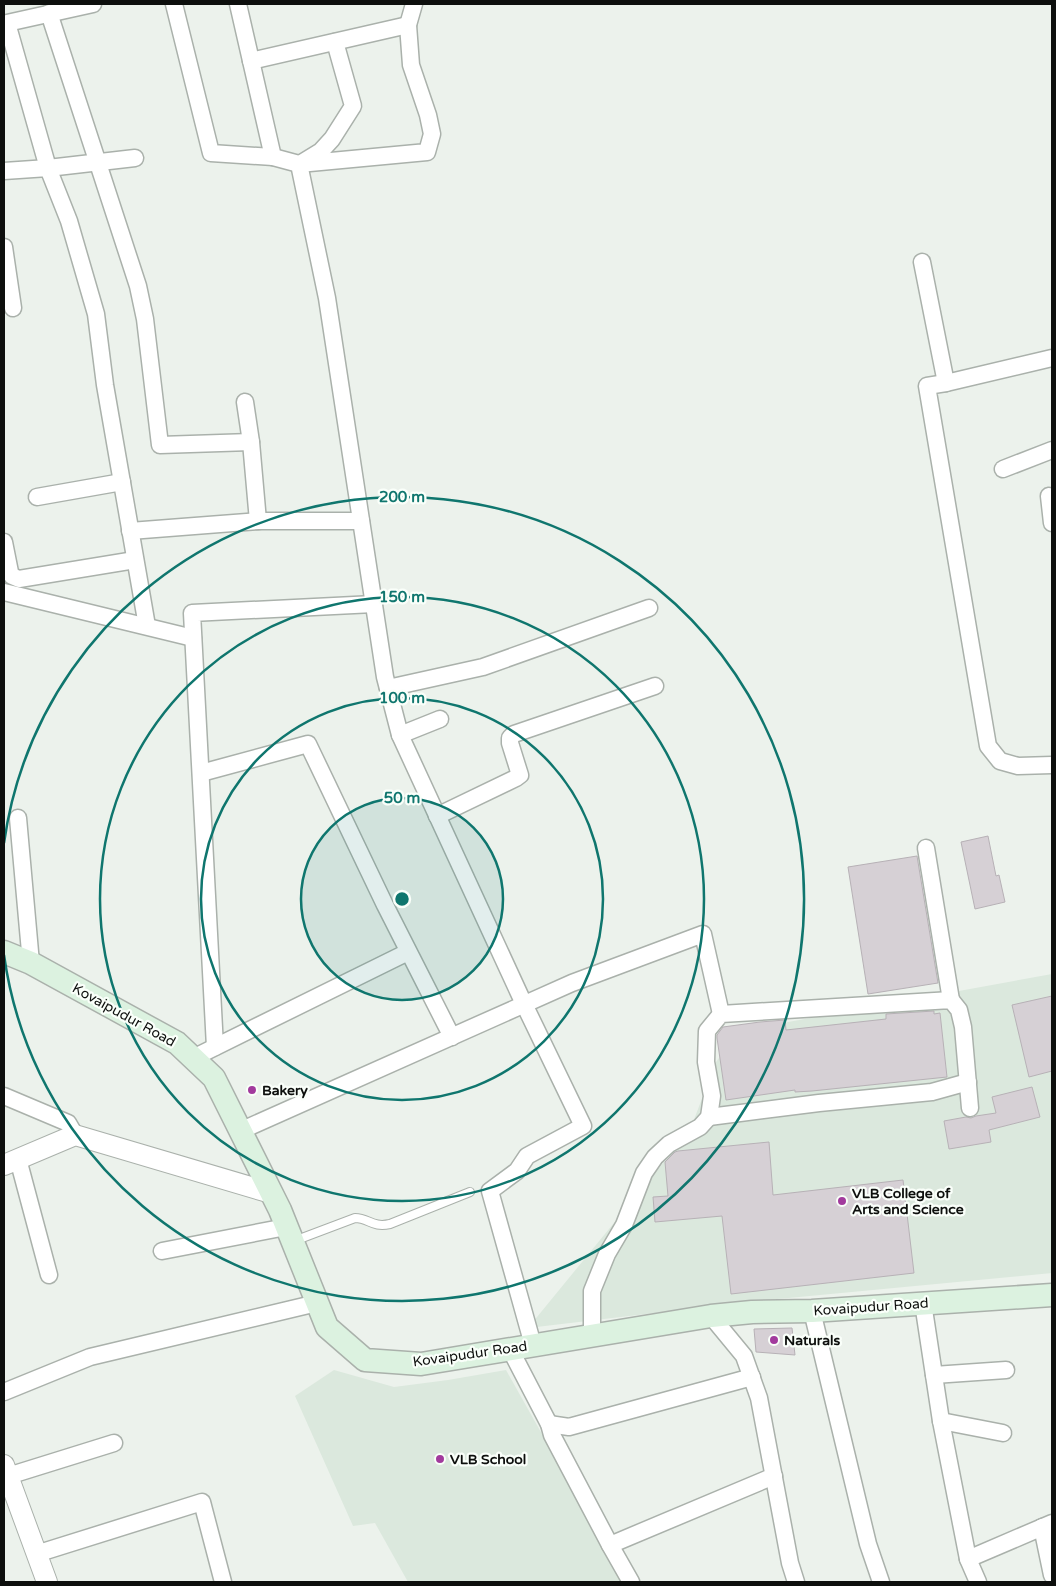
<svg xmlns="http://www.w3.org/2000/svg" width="1056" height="1586" font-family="'Varela Round',sans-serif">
<rect width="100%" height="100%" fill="#ecf2ec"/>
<g fill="#dbe8dd">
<polygon points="1052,974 1052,1273 756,1301 528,1328 690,1130 716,1062 739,1031"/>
<polygon points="334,1370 394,1387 448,1380 506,1370 625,1582 408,1582 375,1523 353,1526 295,1396"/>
</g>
<g fill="#d6d0d5" stroke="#b7b1b6">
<polygon points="988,836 996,876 999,875 1005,902 975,909 961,842"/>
<polygon points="917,856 938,983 868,994 848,867"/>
<polygon points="1052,996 1052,1071 1029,1077 1012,1005"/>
<polygon points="934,1011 934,1014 940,1013 947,1077 812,1091 795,1092 795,1090 726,1100 717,1038 717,1035 723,1027 760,1022 785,1020 786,1030 886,1019 886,1014"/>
<polygon points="1032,1087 1040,1117 989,1130 991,1142 949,1149 944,1121 966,1117 971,1118 976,1116 996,1113 992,1097"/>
<polygon points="769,1142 773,1195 903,1180 914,1273 731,1294 722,1216 655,1222 653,1197 668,1196 665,1162 675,1152 678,1151"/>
<polygon points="792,1328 795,1355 756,1352 754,1329"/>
</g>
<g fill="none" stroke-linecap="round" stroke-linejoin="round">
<defs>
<path id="service" d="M294,1241L355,1218C369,1218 372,1228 390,1224L470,1192"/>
<g id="minor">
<polyline points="93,4 7,23 48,168 135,158"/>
<polyline points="174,4 211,153 273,157"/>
<polyline points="238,4 273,157 299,164 327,298 385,677 400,735 524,1004 583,1126 527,1156 517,1171 490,1191 533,1345"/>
<polyline points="49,13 138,286 145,319 160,445 251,442"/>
<polyline points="251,61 408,25"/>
<polyline points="303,162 321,151 332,139 353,106 335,42"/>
<polyline points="299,164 427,152 432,134 428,115 411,65 408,25 414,4"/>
<polyline points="4,171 48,168 69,221 96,314 105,385 147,626"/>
<polyline points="4,247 13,308"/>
<polyline points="922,262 946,383"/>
<polyline points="1052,358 946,383 927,386 988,746 1000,761 1018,766 1052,765"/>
<polyline points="245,402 251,442 258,521 361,521"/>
<polyline points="1003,469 1052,450"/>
<polyline points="1049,496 1052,523"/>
<polyline points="37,497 122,482"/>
<polyline points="130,531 258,521"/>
<polyline points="4,542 10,572 12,576 19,579 135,560"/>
<polyline points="4,592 193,638"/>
<polyline points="388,688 483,667 649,608"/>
<polyline points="400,735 440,719"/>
<polyline points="201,773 308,744 385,905 452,1037"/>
<polyline points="437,816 516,778 520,775 510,743 510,738 514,734 655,686"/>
<polyline points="18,818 31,963"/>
<polyline points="926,848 951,1000"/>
<polyline points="215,1047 192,613 374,604"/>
<polyline points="193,1058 408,952"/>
<polyline points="4,1096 68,1123 75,1135"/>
<polyline points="709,1117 819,1103 932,1092 968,1082"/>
<polyline points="240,1131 572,983 703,934 721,1014"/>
<polyline points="18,1159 49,1275"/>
<polyline points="162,1251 286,1227"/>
<polyline points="923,1303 941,1421 968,1559"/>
<polyline points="812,1311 868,1544 881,1582"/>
<polyline points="711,1316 744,1356 759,1398 790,1563 796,1582"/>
<polyline points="592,1336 592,1291 607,1254 624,1225 644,1173 655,1157 669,1144 700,1127 709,1117 712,1096 706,1062 707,1031 721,1014 951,1000 959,1010 963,1027 970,1108"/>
<polyline points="510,1349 549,1424 552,1435 610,1545 631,1582"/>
<polyline points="934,1375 1006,1370"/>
<polyline points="4,1392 90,1357 317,1303"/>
<polyline points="941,1421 1003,1433"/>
<polyline points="549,1424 569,1427 752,1377"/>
<polyline points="8,1476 114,1443"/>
<polyline points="1042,1527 1052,1575"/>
<polyline points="610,1545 774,1476"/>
<polyline points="36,1554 202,1502 223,1582"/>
<polyline points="978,1582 968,1559 1052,1523"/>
</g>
<g id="tertiary">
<polyline points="4,1165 75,1135 271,1193"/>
<polyline points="4,1465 47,1582"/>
</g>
<polyline id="secondary" points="4,952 31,963 177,1043 214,1078 280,1210 327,1327 365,1360 421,1364 711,1316 752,1312 812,1311 1052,1295"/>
</defs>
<use href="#service" stroke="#aab1ab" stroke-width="10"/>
<use href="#minor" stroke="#aab1ab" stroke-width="19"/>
<use href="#tertiary" stroke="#aab1ab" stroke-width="22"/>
<use href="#secondary" stroke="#aab1ab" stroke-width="25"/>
<use href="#service" stroke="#fff" stroke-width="8"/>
<use href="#minor" stroke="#fff" stroke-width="16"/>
<use href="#tertiary" stroke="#fff" stroke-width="20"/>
<use href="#secondary" stroke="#dcf2e0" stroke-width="22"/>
</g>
<circle cx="402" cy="899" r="101" fill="#0f766e" fill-opacity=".12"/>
<g fill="none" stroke="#0f766e" stroke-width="2.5">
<circle cx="402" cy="899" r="101"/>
<circle cx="402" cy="899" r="201"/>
<circle cx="402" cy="899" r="302"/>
<path d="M4 843A402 402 0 1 1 4 955"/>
</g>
<g fill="#a23a9d" stroke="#fafffa" stroke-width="2">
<circle cx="252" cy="1090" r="5"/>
<circle cx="842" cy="1201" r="5"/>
<circle cx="774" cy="1340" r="5"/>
<circle cx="440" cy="1459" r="5"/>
</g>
<g text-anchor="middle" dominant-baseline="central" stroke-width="4.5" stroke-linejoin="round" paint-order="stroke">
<g font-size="14" fill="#0d0f0d" stroke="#fafffa">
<text transform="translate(124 1015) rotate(29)">Kovaipudur Road</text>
<text transform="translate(871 1307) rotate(-4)">Kovaipudur Road</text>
<text transform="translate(470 1354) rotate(-8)">Kovaipudur Road</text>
</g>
<g font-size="14" font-weight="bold" fill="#0d0f0d" stroke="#fafffa" text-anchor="start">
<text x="262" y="1090">Bakery</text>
<text x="852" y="1193">VLB College of<tspan x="852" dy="16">Arts and Science</tspan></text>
<text x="784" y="1340">Naturals</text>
<text x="450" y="1459">VLB School</text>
</g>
</g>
<circle cx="402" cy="899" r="8" fill="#0f766e" stroke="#fafffa" stroke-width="2.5"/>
<g font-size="15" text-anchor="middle" font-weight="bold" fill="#0f766e" stroke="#fafffa" stroke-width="4.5" stroke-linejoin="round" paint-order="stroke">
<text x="402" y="502">200 m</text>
<text x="402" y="602">150 m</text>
<text x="402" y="703">100 m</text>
<text x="402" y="803">50 m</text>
</g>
<rect width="1056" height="1586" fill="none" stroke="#0d0f0d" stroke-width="10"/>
</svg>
